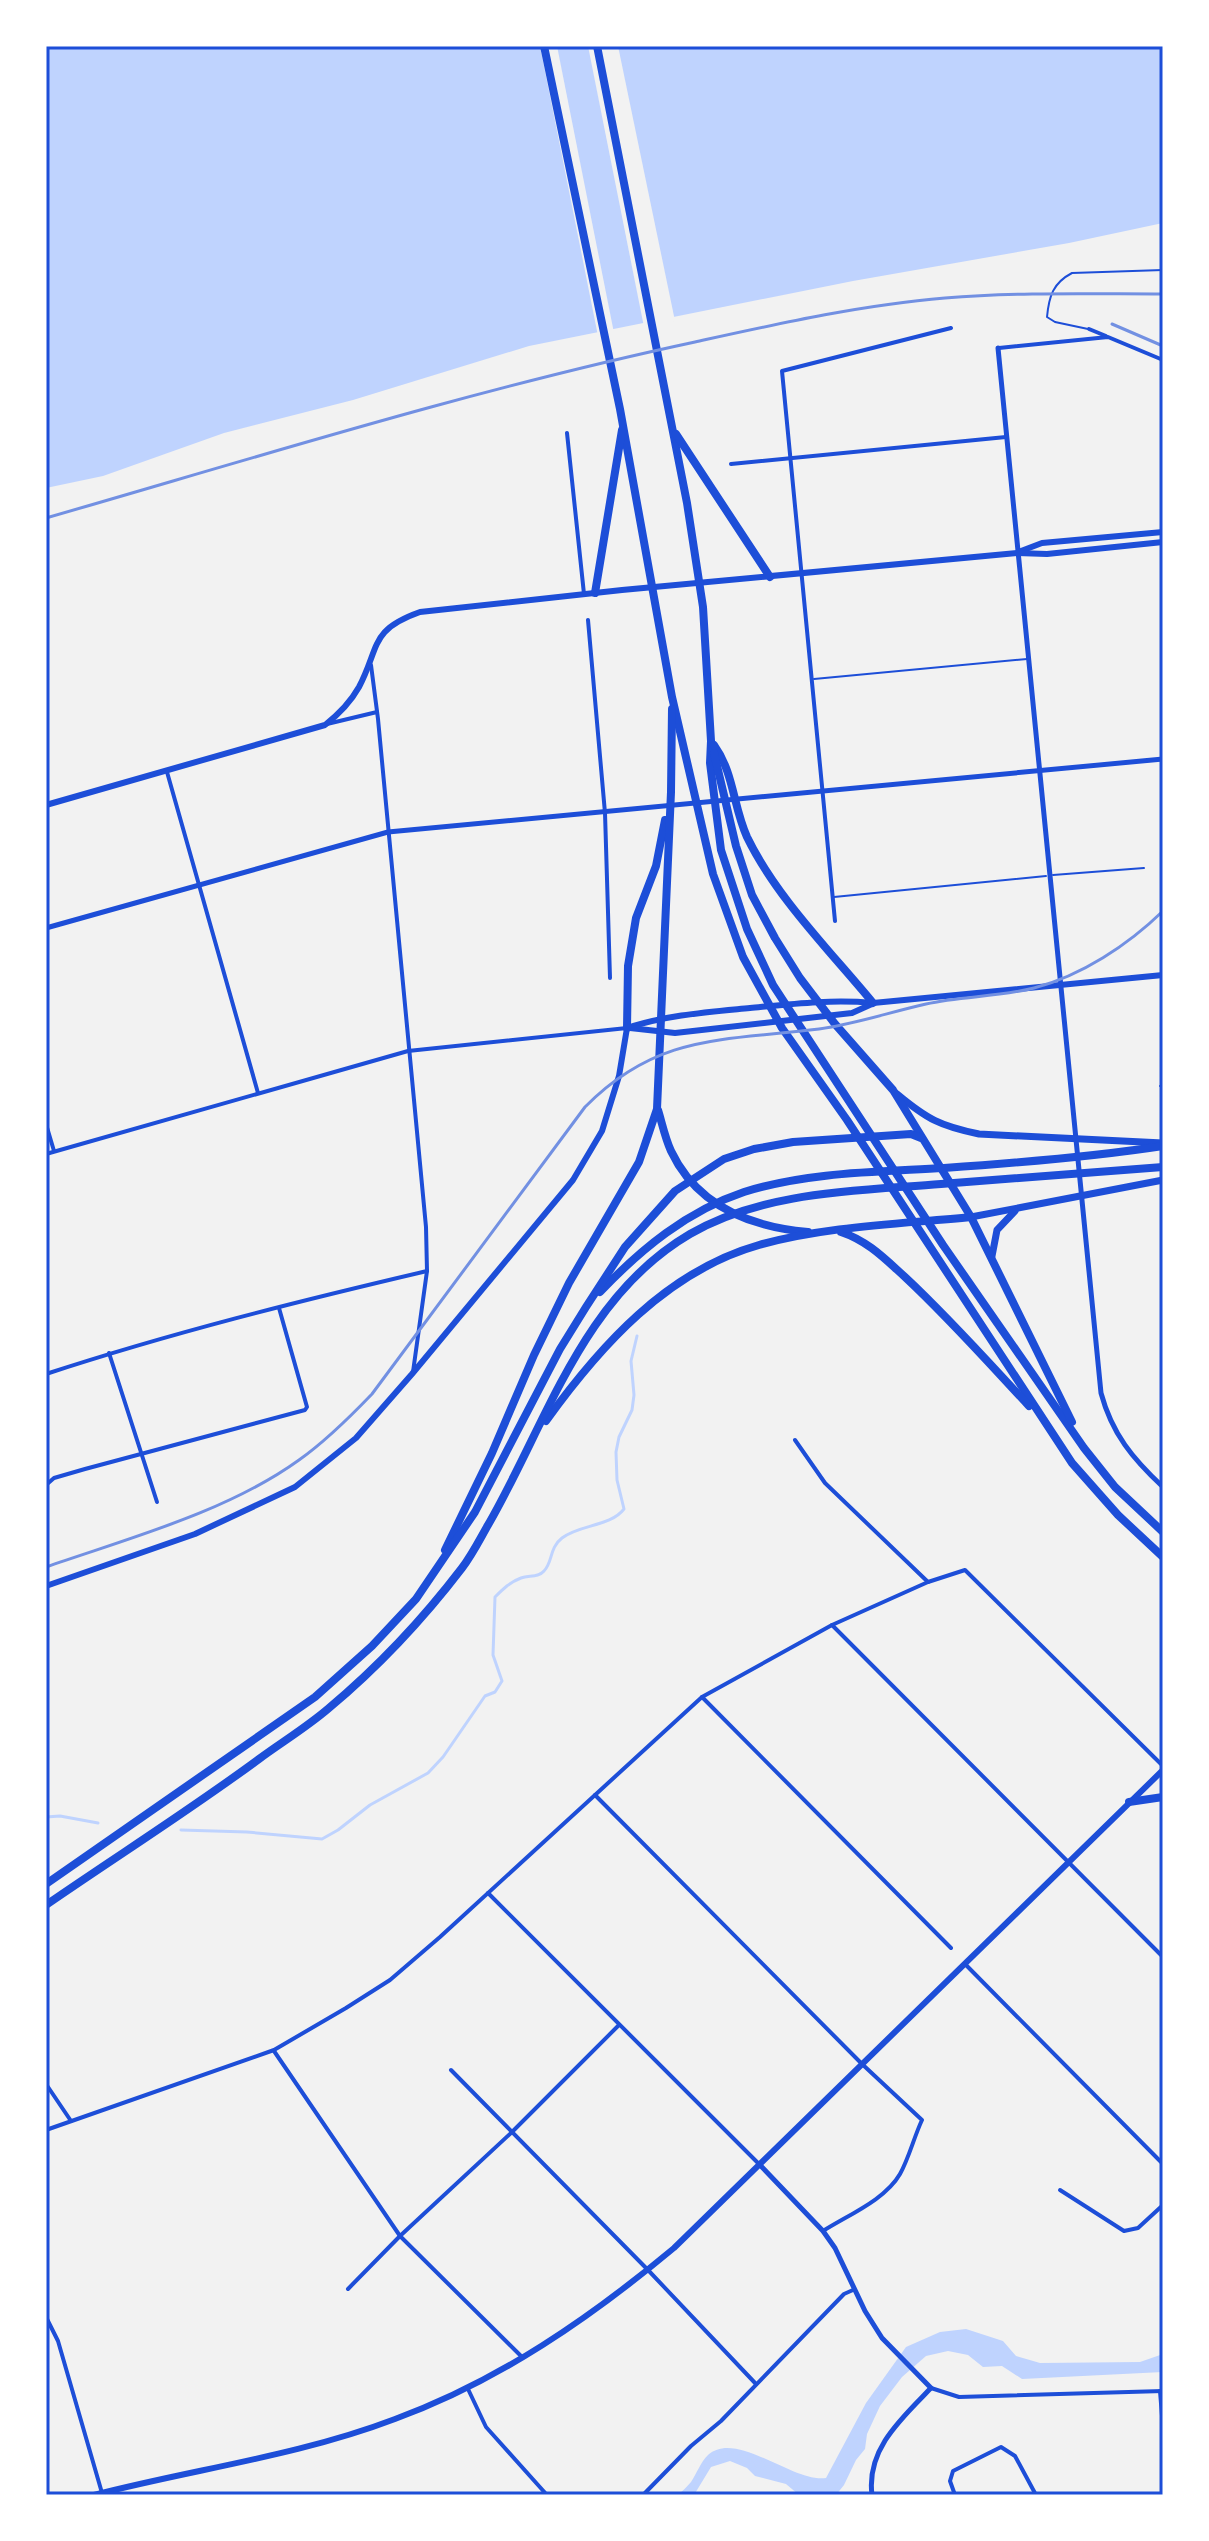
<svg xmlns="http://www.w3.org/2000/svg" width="1209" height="2541" font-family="'Titillium Web',sans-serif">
<rect width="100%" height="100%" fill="#f2f2f2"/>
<g fill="#bfd3fe">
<polygon points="46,46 1163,46 1163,223 1069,243 853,281 529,346 353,400 224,433 103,476 46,488"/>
<path d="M966,2329L1003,2341L1016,2356L1040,2363L1140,2362L1163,2354V2372L1022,2379L1002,2366L983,2367L968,2355L948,2351L926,2356L902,2377L880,2406L867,2434L865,2449L856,2460L844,2485L836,2495H799L786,2484L755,2476L747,2468L730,2461L711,2467L694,2495H678C682,2491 687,2487 691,2482C697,2473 700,2463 708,2455C736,2429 793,2483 826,2478L866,2403L906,2347L940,2332Z"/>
</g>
<g fill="#f2f2f2">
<polygon points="540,46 557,46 614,333 598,336"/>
<polygon points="588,46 618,46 675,321 644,327"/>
</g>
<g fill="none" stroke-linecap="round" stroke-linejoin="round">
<g stroke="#bfd3fe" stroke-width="3">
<polyline points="46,1817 60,1816 98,1823"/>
<path d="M181,1830L247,1832L322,1839L338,1830L370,1805L428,1773L443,1757L485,1696L495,1692L502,1681L493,1655L495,1597C503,1589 510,1582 521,1578C529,1575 538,1578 544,1571C553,1562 549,1548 562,1538C580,1524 610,1527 624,1509L617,1480L616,1452L619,1437L632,1410L634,1395L631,1361L637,1336"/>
</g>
<g stroke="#1d4ed8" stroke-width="2">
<path d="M1088,329L1055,322L1047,317C1049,296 1053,283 1072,273L1163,270"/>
<polyline points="814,679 1027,659"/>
<polyline points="1053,875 1144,868"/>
<polyline points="834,897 1046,876"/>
<polyline points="1160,1086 1163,1086"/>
</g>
<g stroke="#1d4ed8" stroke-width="4">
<polyline points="1089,329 1106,336"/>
<polyline points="999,348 1108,337 1163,360"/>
<polyline points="567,433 584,594"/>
<polyline points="731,464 1006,437"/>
<polyline points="588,620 605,813 610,978"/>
<polyline points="371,665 378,719 426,1227 427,1271 413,1372"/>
<polyline points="327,724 377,712"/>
<polyline points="167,772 258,1093"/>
<polyline points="835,921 782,371 951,328"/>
<polyline points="46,1124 54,1151"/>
<polyline points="46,1154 408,1051 627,1028"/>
<polyline points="109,1353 157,1502"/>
<path d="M46,1374C171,1333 299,1301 427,1271"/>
<polyline points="795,1440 825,1483 928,1582"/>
<polyline points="46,1485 54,1478 85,1469 305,1410 307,1407 279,1308"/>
<polyline points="832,1625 1163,1957"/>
<polyline points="702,1697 951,1948"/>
<path d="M595,1795L862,2064L922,2120C914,2137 909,2158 900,2174C885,2200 848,2215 823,2231"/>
<polyline points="488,1893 759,2164"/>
<polyline points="965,1964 1163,2164"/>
<polyline points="274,2051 400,2236 522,2357"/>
<polyline points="451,2070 648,2270 756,2384"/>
<polyline points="46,2084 71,2121"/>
<polyline points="46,2130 274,2050 346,2008 390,1980 440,1937 702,1697 832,1625 928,1582 965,1570 1163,1766"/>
<polyline points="1060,2190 1124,2231 1138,2228 1163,2205"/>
<polyline points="348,2289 400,2236 512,2132 619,2025"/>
<polyline points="47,2319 58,2341 102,2493"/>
<polyline points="931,2388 959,2397 1163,2391"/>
<polyline points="468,2389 486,2427 547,2495"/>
<polyline points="1160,2391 1163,2428"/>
<polyline points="643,2495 691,2446 721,2421 844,2294 853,2290"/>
<polyline points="955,2495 950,2481 953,2471 1001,2447 1015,2456 1036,2495"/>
</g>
<g stroke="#1d4ed8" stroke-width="5">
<path d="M998,348L1101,1393C1112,1434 1133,1459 1163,1487"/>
<polyline points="46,928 388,832 1163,759"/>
<path d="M759,2164L823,2231L835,2248L865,2311L882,2338L931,2388C902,2418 866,2449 872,2495"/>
</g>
<g stroke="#1d4ed8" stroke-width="6">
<polyline points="1021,551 1042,543 1163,532"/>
<path d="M46,805L325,725C339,714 350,703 359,687C380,647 369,630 420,612L622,590L1017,553L1047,554L1163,542"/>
<path d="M627,1028C666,1015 709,1012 750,1008C791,1004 832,999 873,1003L1163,975"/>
<polyline points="630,1028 675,1033 852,1013 872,1004"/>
<polyline points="46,1586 195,1534 295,1487 356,1438 412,1374 573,1180 602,1131 619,1076 627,1028"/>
<path d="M94,2495C194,2469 298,2456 395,2419C499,2381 590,2318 674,2248L1163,1770"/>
</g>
<g stroke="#1d4ed8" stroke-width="7">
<path d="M897,1094C927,1119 940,1126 979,1134L1163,1143"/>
<polyline points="971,1217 1163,1180"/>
<polyline points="992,1256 997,1230 1015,1211"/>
</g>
<g stroke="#1d4ed8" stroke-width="8">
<polyline points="544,46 620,409 672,697 713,874 743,957 782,1028 847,1120 1072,1463 1118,1515 1163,1557"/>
<polyline points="597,46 687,503 703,607 711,741 710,763 721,850 747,929 773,985 943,1245 1084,1448 1115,1487 1163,1532"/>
<polyline points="676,434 770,577"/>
<polyline points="595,593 622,430"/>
<path d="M714,745C734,773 733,806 747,837C776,897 831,952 873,1003"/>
<polyline points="714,753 736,846 752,895 775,938 800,978 835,1024 893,1090 971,1217 1072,1422"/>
<polyline points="627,1028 628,966 636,918 656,866 665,820"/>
<path d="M658,1110C662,1123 665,1138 671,1151C697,1206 751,1227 808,1232"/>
<path d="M841,1232C868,1241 885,1259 905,1277C949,1318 988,1362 1029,1406"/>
<path d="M600,1292C641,1249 687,1211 744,1192C808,1172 878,1172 944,1168C1017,1163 1091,1157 1163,1146"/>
<path d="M546,1421C600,1346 667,1271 759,1245C827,1226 901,1224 971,1217"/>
<polyline points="445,1550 492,1453 534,1355 569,1283 639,1162 657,1109 671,792 672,709"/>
<polyline points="1129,1802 1163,1797"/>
<polyline points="46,1884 315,1697 372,1646 416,1599 475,1512 560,1349 586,1307 625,1247 675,1191 724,1159 754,1149 793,1142 911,1134 921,1138"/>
<path d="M46,1905C117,1856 190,1810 259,1759C282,1742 307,1727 329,1708C378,1667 423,1619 462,1568C472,1555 480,1539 488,1525C547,1423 582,1297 690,1234C764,1191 858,1191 941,1184C1015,1179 1089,1173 1163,1167"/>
</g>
<g stroke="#7290e2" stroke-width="3">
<polyline points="1112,324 1163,346"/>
<path d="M46,518C261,456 475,389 695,342C777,324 861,305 945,298C1018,292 1090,294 1163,294"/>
<path d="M46,1567C129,1538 227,1512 299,1460C326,1441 349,1418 372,1394L585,1107C658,1033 724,1041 819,1029C856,1024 890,1012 926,1004C961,996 999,997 1034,988C1081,976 1128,945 1163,911"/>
</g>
</g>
<rect width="1209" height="2541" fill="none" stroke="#ffffff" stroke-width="96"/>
<rect x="48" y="48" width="1113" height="2445" fill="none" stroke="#1d4ed8" stroke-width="3"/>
</svg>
